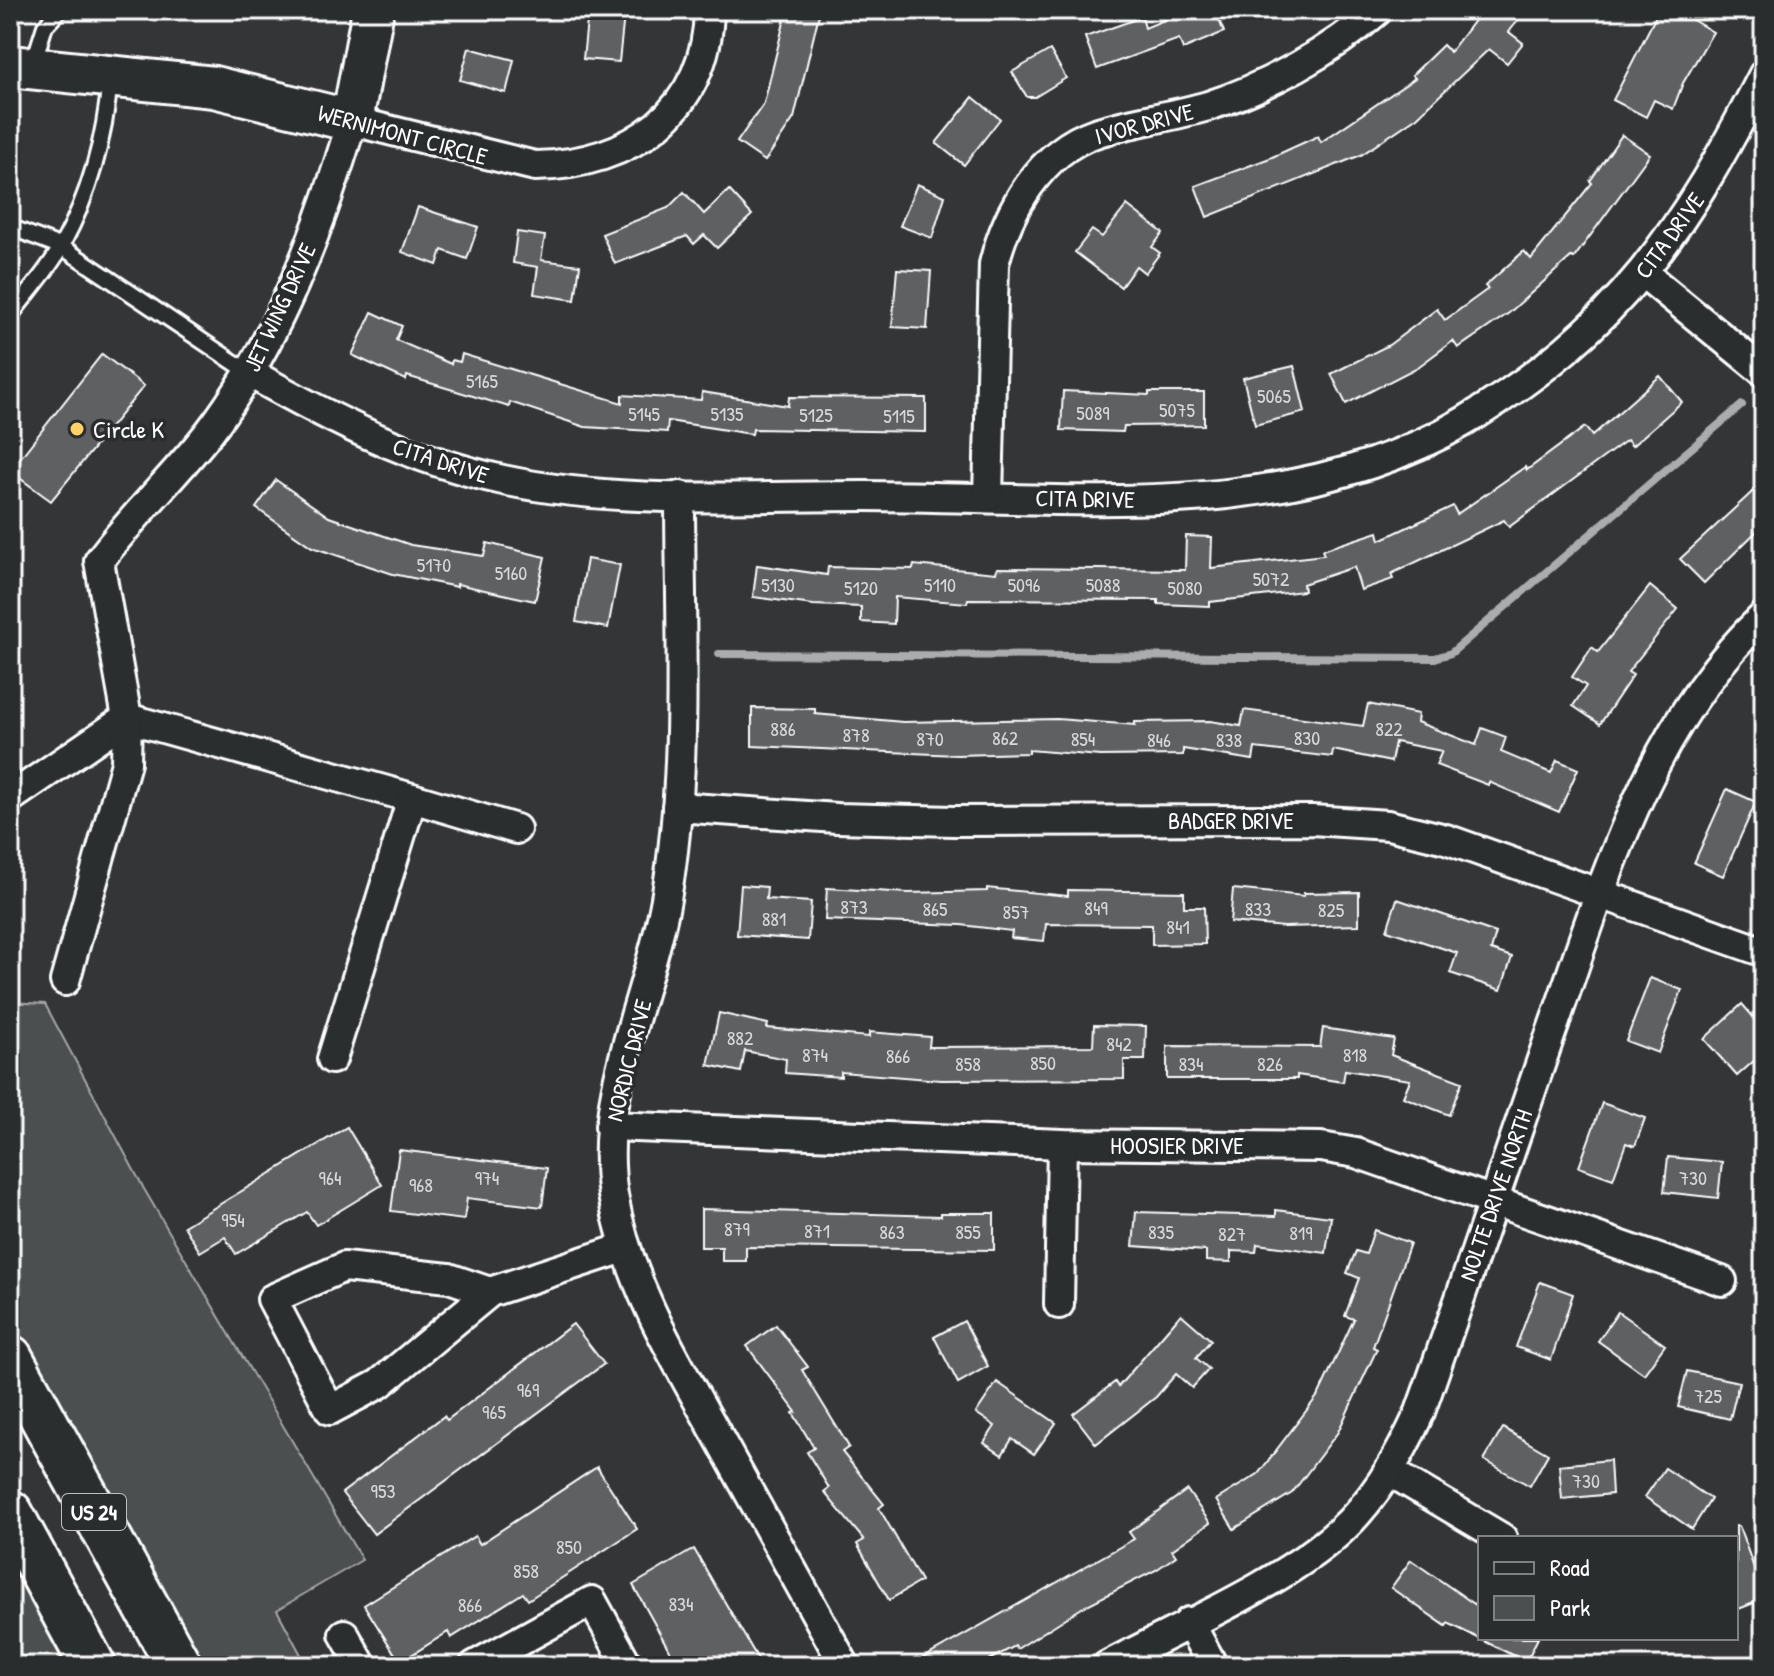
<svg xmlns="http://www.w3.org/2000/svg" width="1774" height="1676" font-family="'Patrick Hand',sans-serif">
<rect width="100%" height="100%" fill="#333536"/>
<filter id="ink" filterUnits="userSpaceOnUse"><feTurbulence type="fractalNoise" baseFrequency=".0125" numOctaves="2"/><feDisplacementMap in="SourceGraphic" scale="16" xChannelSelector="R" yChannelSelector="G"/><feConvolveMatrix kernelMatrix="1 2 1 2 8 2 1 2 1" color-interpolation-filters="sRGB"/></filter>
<g filter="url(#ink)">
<g fill="#4c4f50" stroke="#a6a7a8" stroke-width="2">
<polygon points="10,1002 45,1004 144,1189 362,1560 277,1610 307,1666 177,1666 10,1364"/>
<polygon points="10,1557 90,1666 10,1666"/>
</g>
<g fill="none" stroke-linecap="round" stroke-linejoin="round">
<polyline stroke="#abacad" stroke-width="8" points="719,654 1435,658 1451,653 1742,405"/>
</g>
<g fill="#5f6162" stroke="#fff" stroke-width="2">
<polygon points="787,10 820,10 794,118 765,161 737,142 764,103"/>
<polygon points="1188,10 1215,10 1224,32 1183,49 1179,39 1097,69 1085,37 1142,17 1145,28"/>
<polygon points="1482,10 1526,10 1509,32 1523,43 1507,63 1489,49 1417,117 1361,155 1207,217 1195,186 1270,158 1318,136 1321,142 1415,78 1412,75 1443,45 1450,52"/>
<polygon points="1659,10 1696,10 1691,19 1713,32 1683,83 1673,109 1654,100 1646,117 1613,100"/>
<polygon points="588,11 624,15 619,62 583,59"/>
<polygon points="469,48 514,60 506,93 460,80"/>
<polygon points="1050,50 1066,78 1035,97 1027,97 1012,72"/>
<polygon points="973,97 1000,119 964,165 936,143"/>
<polygon points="1622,135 1650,154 1574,258 1571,257 1509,313 1458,348 1453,341 1418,367 1346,404 1331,374 1389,345 1437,309 1445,320 1488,289 1485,286 1524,251 1531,259 1592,183 1590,181"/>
<polygon points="917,184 945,196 932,238 900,226"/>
<polygon points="729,190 752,215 717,248 704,235 694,244 687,236 615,264 602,234 668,208 684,192 704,214"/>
<polygon points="1127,205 1163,233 1152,247 1160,253 1145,273 1136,266 1121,287 1075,252 1092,230 1102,237"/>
<polygon points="418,207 478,227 467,259 442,250 437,265 402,252"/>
<polygon points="517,232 545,236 541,260 580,265 575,300 534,294 538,267 513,263"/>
<polygon points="897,269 931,271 927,329 892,327"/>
<polygon points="372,312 402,326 396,340 451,364 452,360 460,362 462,354 622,403 622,395 701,400 702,392 788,406 789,397 926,398 926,432 753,429 752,434 668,421 667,432 585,427 510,402 509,407 407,376 406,380 352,355"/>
<polygon points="102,354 144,386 51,501 10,471"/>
<polygon points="1294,366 1305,412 1255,425 1243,378"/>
<polygon points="1660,376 1682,402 1632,446 1627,440 1509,527 1504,520 1391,574 1393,579 1361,590 1354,567 1303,584 1304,591 1210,602 1210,606 1158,604 1158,600 968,599 967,603 895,597 894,624 861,622 861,607 813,605 753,597 757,565 827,575 828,567 913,569 914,565 996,573 997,568 1185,570 1186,536 1212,537 1211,568 1324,555 1322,550 1378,532 1380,540 1453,506 1457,514 1525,467 1527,470 1585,427 1592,436"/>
<polygon points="1063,391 1149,395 1149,392 1204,392 1204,425 1124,426 1123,432 1061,430"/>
<polygon points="276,480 329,517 411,545 484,556 487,543 545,557 535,601 457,584 457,587 393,574 312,547 256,508"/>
<polygon points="1764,481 1764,524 1704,583 1680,559"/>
<polygon points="587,559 620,565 608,628 576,622"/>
<polygon points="1650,586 1678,609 1628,672 1633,675 1600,724 1573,706 1586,686 1572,677 1592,647 1598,652"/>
<polygon points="1368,704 1418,714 1417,722 1476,745 1482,728 1506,737 1501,752 1551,773 1557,760 1578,769 1559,812 1489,782 1488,785 1436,765 1442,751 1395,742 1391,762 1333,750 1332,757 1255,748 1253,760 1183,749 1183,755 1100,756 1029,750 1029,753 957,755 752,746 752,708 815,709 815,714 903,722 1057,719 1135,725 1135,722 1210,721 1241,726 1244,710 1363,726"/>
<polygon points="1727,789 1756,802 1723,876 1694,863"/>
<polygon points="741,885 767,887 766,899 811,902 808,940 737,935"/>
<polygon points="827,888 908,893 987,891 987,888 1068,896 1068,890 1184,892 1184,907 1204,907 1205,944 1152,945 1152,925 1046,924 1044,941 1011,938 1012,931 961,925 825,920"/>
<polygon points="1233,889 1304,896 1304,893 1359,892 1359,925 1284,927 1230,922"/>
<polygon points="1397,899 1496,933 1491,950 1512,957 1501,990 1450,973 1457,953 1387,930"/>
<polygon points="1650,978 1682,990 1658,1053 1626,1041"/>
<polygon points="1742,1004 1764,1029 1764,1052 1737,1076 1704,1039"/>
<polygon points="719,1013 768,1024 767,1028 869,1037 869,1032 930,1037 929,1047 1093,1046 1094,1025 1146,1026 1145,1060 1124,1060 1124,1079 941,1080 841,1072 841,1077 785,1073 786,1059 745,1051 741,1072 708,1065"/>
<polygon points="1323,1028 1394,1039 1391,1055 1462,1082 1449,1115 1403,1097 1410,1080 1345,1070 1343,1082 1297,1075 1297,1079 1167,1079 1167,1046 1320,1047"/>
<polygon points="1602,1103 1645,1118 1635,1146 1626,1143 1613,1179 1579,1167"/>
<polygon points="347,1127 382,1185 316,1225 307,1212 236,1254 225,1237 200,1252 184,1226"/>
<polygon points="399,1150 547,1168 542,1207 467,1198 464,1220 391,1211"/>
<polygon points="1668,1157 1722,1162 1718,1198 1664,1192"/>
<polygon points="701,1209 941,1216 941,1213 994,1213 994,1250 746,1247 746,1261 722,1261 722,1247 701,1247"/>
<polygon points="1276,1210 1331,1217 1326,1253 1257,1244 1256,1252 1231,1251 1231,1262 1206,1261 1206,1251 1133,1246 1136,1212 1276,1216"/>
<polygon points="1374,1230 1410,1243 1373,1347 1377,1349 1338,1432 1292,1493 1234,1529 1216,1500 1258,1474 1319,1394 1354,1319 1345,1316 1359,1278 1347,1273 1356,1251 1366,1254"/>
<polygon points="1540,1282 1573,1294 1551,1360 1516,1347"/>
<polygon points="1618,1312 1665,1345 1644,1374 1598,1341"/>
<polygon points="1181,1314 1211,1340 1196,1358 1209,1369 1192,1388 1176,1374 1156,1397 1096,1444 1073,1414 1115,1382 1118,1387"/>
<polygon points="964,1321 988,1366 958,1383 934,1337"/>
<polygon points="573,1324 604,1364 374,1534 342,1493 444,1416 447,1420"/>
<polygon points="776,1325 808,1367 802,1370 849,1447 842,1452 884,1504 879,1508 921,1581 889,1600 857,1544 864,1540 824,1492 829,1488 807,1452 814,1448 793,1413 796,1412 747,1346"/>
<polygon points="1687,1371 1739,1382 1730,1419 1678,1407"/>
<polygon points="997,1382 1056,1423 1034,1454 1012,1439 1002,1455 984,1443 995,1426 976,1413"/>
<polygon points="1503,1428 1548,1454 1530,1486 1484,1460"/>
<polygon points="1610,1460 1612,1494 1562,1499 1559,1465"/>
<polygon points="597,1467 637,1529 528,1600 523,1593 451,1638 448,1632 400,1662 364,1605 475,1536 480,1544"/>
<polygon points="1665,1468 1711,1499 1692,1529 1645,1497"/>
<polygon points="1187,1490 1210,1523 1172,1550 1176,1556 1156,1570 1085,1606 1017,1649 1015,1646 978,1666 909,1666 1134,1539 1129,1532"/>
<polygon points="1736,1526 1739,1526 1764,1596 1764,1599 1736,1610"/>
<polygon points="694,1549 762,1666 678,1666 633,1585"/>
<polygon points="1411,1560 1480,1608 1480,1638 1538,1638 1526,1662 1448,1623 1446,1626 1391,1588"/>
</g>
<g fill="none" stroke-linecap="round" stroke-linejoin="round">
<defs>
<g id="lane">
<polyline points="33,64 45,26 60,10"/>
<polyline points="10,227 62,247 250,373"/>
<path d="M10,316C27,293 49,270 62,245C91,192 105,138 110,78"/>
</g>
<g id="street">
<polyline points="1643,273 1764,372"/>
<path d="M250,373C331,419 411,460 503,480C620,505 745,496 865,496C1063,496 1286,527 1465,421C1619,329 1684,230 1764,74"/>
<path d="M680,496C680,629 689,767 666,899C649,997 596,1094 613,1195C628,1283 676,1361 719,1438C761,1514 803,1590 845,1666"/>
<path d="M988,496L994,264C1007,211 1040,152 1095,133C1132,121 1171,117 1208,106C1267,87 1332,51 1378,10"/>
<polyline points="10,798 127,718 412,798 332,1059"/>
<polyline points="412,798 516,829"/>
<polyline points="677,807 837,818 954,821 1312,820 1388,825 1446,839 1764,952"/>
<path d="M65,981L126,763L127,718L99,561C133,515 175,476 210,431C278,342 320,228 352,121L535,166C630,165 707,111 709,10"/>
<polyline points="610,1126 1062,1144 1321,1147 1356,1153 1722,1281"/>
<polyline points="490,1292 449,1278 344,1267 272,1299 330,1410 379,1384 490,1292 624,1248"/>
<polyline points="1059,1304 1062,1144"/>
<polyline points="1389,1471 1502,1538"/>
<polyline points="1189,1622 1213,1666"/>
<polyline points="344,1634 362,1666"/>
<polyline points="474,1666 592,1601 628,1666"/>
<path d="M1107,1666C1178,1628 1280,1585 1339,1532C1375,1500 1400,1456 1420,1412C1465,1286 1507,1160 1551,1033C1603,886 1647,726 1764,616"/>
</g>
<polyline id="secondary" points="10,66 214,87 352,121 373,10"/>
<g id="highway">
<polyline points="10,1358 179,1666"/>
<polyline points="10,1513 93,1666"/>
</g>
</defs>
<use href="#lane" stroke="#fff" stroke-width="20"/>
<use href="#street" stroke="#fff" stroke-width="34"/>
<use href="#secondary" stroke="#fff" stroke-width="46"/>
<use href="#highway" stroke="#fff" stroke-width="50"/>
<use href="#lane" stroke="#2a2d2e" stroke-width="14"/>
<use href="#street" stroke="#2a2d2e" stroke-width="28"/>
<use href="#secondary" stroke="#2a2d2e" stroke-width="40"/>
<use href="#highway" stroke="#2a2d2e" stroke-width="44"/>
</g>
</g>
<circle fill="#ffd166" stroke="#2a2d2e" stroke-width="3" cx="77" cy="429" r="8"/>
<g text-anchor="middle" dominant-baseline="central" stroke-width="7" stroke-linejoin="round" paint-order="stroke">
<g font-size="20" fill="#d7d8d8">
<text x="482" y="380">5165</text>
<text x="1274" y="395">5065</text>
<text x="1177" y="409">5075</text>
<text x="1093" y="412">5089</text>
<text x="644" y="413">5145</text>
<text x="727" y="413">5135</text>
<text x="816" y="414">5125</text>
<text x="899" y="415">5115</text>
<text x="434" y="564">5170</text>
<text x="511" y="572">5160</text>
<text x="1271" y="578">5072</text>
<text x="778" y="584">5130</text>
<text x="940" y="584">5110</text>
<text x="1024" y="584">5096</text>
<text x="1103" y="584">5088</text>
<text x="861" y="587">5120</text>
<text x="1185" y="587">5080</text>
<text x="783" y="728">886</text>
<text x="1389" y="728">822</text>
<text x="856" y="734">878</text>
<text x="1005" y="737">862</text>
<text x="1307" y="737">830</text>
<text x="930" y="738">870</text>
<text x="1083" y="738">854</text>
<text x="1159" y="739">846</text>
<text x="1229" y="739">838</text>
<text x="854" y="906">873</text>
<text x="1096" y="907">849</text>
<text x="935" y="908">865</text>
<text x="1258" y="908">833</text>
<text x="1331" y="909">825</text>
<text x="1016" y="911">857</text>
<text x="774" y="918">881</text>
<text x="1178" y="926">841</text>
<text x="740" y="1037">882</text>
<text x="1119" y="1043">842</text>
<text x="815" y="1054">874</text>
<text x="1355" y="1054">818</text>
<text x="898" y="1055">866</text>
<text x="1043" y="1062">850</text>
<text x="968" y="1063">858</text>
<text x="1191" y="1063">834</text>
<text x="1270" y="1063">826</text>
<text x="330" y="1177">964</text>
<text x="487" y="1177">974</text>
<text x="1693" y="1177">730</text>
<text x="421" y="1184">968</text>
<text x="233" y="1219">954</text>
<text x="737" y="1228">879</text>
<text x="817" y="1230">871</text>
<text x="892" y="1231">863</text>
<text x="968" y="1231">855</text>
<text x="1161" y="1231">835</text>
<text x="1301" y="1232">819</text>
<text x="1232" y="1233">827</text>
<text x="528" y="1389">969</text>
<text x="1708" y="1395">725</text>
<text x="494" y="1411">965</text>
<text x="1586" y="1480">730</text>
<text x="383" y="1490">953</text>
<text x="569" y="1546">850</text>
<text x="526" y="1570">858</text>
<text x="681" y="1603">834</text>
<text x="470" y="1604">866</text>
</g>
<rect fill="#2a2d2e" stroke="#bfc0c0" stroke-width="2" x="62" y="1494" width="64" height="36" rx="6"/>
<g font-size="22" font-weight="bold" fill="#fff">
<text x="94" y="1512">US 24</text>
</g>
<g font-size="24" fill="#fff" stroke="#2a2d2e">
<text transform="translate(1144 123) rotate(-15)">IVOR DRIVE</text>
<text transform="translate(403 134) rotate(15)">WERNIMONT CIRCLE</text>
<text transform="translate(1669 235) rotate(-54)">CITA DRIVE</text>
<text transform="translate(279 307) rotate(-65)">JET WING DRIVE</text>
<text transform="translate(441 460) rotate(18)">CITA DRIVE</text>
<text transform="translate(1085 498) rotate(1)">CITA DRIVE</text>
<text x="1231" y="820">BADGER DRIVE</text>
<text transform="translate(628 1060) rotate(-76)">NORDIC DRIVE</text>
<text x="1177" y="1145">HOOSIER DRIVE</text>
<text transform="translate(1495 1195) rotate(-71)">NOLTE DRIVE NORTH</text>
</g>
<g font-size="24" fill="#fff" stroke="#2a2d2e" text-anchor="start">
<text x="93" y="429">Circle K</text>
</g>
</g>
<rect width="1774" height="1676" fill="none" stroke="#2a2d2e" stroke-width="40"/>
<rect x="20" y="20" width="1734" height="1636" fill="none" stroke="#fff" stroke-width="3" filter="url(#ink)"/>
<rect x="1478" y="1536" width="260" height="104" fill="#2a2d2e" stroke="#7f8182" stroke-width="2"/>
<rect x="1494" y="1562" width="40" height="12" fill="#2a2d2e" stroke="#7f8182" stroke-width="2"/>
<text x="1550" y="1576" font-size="24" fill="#ffffff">Road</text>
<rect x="1494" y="1596" width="40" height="24" fill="#4c4f50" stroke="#7f8182" stroke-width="2"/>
<text x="1550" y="1616" font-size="24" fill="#ffffff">Park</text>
</svg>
